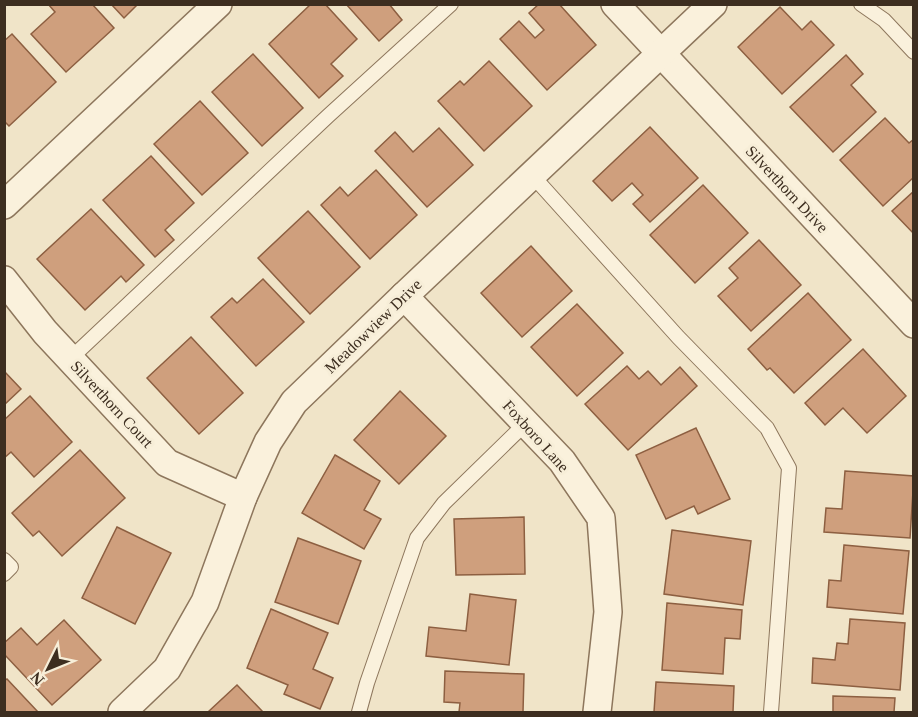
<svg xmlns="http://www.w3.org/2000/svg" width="918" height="717" font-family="'Times New Roman',serif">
<rect width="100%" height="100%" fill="#f0e4c8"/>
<g fill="#cf9f7d" stroke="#8d5f41" stroke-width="1.5">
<polygon points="48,4 92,4 114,28 66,72 31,34 55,12"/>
<polygon points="111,4 138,4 124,18"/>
<polygon points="311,4 325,4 357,39 331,64 343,76 319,98 269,44"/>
<polygon points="346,4 389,4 402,20 379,41"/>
<polygon points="539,4 559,4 596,45 547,90 500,39 519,21 535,38 544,30 529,13"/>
<polygon points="780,7 802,30 811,21 834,45 782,94 738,47"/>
<polygon points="12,34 56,82 9,126 4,121 4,41"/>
<polygon points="253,54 303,108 262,146 212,92"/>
<polygon points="846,55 863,74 851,85 876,112 833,152 790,107"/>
<polygon points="489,61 532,106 484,151 438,101 460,81 464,85"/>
<polygon points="200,101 248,153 202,195 154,144"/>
<polygon points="885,118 909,143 914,139 914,177 883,206 840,160"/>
<polygon points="650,127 698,178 650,222 633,204 643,195 632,183 612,201 593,181"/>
<polygon points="439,128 473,165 427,207 375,151 395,132 413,152"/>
<polygon points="151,156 194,203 165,230 174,240 155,257 103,200"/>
<polygon points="376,170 417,215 370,259 321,205 340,187 348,196"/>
<polygon points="703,185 748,233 695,283 650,235"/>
<polygon points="914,191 914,234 892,211"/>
<polygon points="91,209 144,265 126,282 121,276 85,310 37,259"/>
<polygon points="308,211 360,267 310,314 258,258"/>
<polygon points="759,240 801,285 751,331 718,296 738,278 729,268"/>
<polygon points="531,246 572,291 522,337 481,293"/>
<polygon points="263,279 304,322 256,366 211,317 232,298 237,303"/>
<polygon points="808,293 851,340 794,393 770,368 767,370 748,349"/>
<polygon points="577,304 623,353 577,396 531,347"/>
<polygon points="191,337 243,393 199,434 147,378"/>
<polygon points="863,349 906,396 867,433 843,408 825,425 805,403"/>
<polygon points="627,366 639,379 648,371 661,385 680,367 697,386 628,450 585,404"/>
<polygon points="4,371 21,389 4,405"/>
<polygon points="400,391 446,436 399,484 354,440"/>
<polygon points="30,396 72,442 34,477 11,452 4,458 4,420"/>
<polygon points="696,428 730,499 698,514 694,506 666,519 636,455"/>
<polygon points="80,450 125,498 62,556 39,531 33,536 12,513"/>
<polygon points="335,455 380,481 364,510 381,519 364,549 302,513"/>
<polygon points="845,471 914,476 910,538 824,532 826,508 842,509"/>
<polygon points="524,517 525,574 456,575 454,519"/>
<polygon points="117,527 171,553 135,624 82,598"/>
<polygon points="672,530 751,541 743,605 664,594"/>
<polygon points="298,538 361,561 338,624 275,602"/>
<polygon points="844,545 909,551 903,614 827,607 829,580 841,581"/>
<polygon points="470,594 516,600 509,665 426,656 429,627 466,631"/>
<polygon points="667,603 742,610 740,639 725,638 723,674 662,670"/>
<polygon points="271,609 328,633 313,669 333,678 320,709 284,694 288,685 247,668"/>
<polygon points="850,619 905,623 900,690 812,683 813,658 835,660 837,643 848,644"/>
<polygon points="64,620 101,660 52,705 4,654 4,643 21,628 37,645"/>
<polygon points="445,671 524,674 523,712 459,712 460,703 444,702"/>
<polygon points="7,679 38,712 4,712 4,681"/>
<polygon points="656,682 734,686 733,712 654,712"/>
<polygon points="237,685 263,712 208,712"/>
<polygon points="833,696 895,698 894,712 833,712"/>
</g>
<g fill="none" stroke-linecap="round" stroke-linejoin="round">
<defs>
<g id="service">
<polyline points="861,4 884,20 914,52"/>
<polyline points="532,175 678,337 767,428 789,468 771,712"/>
<polyline points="70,359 328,116 451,4"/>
<polyline points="4,560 11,567 4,574"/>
<polyline points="359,712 367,683 417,538 444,503 526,423"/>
</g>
<g id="minor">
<polyline points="615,4 914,324"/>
<polyline points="4,205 218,4"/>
<polyline points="4,280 45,332 167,463 243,497"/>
<polyline points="404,296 562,461 601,518 608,612 597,712"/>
<polyline points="122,712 167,669 205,602 243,497 268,442 294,402 404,296 713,4"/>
</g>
</defs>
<use href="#service" stroke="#8d765c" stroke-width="16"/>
<use href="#minor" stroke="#8d765c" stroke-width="30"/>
<use href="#service" stroke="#faf1dc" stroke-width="14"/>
<use href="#minor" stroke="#faf1dc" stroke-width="27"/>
</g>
<g text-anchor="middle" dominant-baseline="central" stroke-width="6" stroke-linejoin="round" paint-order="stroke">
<g font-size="16" fill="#3d2e20" stroke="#f7eed8">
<text transform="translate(787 189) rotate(47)">Silverthorn Drive</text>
<text transform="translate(373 326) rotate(-44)">Meadowview Drive</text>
<text transform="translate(112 404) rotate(47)">Silverthorn Court</text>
<text transform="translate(536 436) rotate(48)">Foxboro Lane</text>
</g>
</g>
<rect width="918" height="717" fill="none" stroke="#3d2e20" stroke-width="12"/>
<g transform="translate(48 669) rotate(227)" stroke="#f7eed8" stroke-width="4.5" paint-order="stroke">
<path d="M0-4.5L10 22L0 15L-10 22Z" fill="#3d2e20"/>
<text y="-9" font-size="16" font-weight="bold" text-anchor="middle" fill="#3d2e20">N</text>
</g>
</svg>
